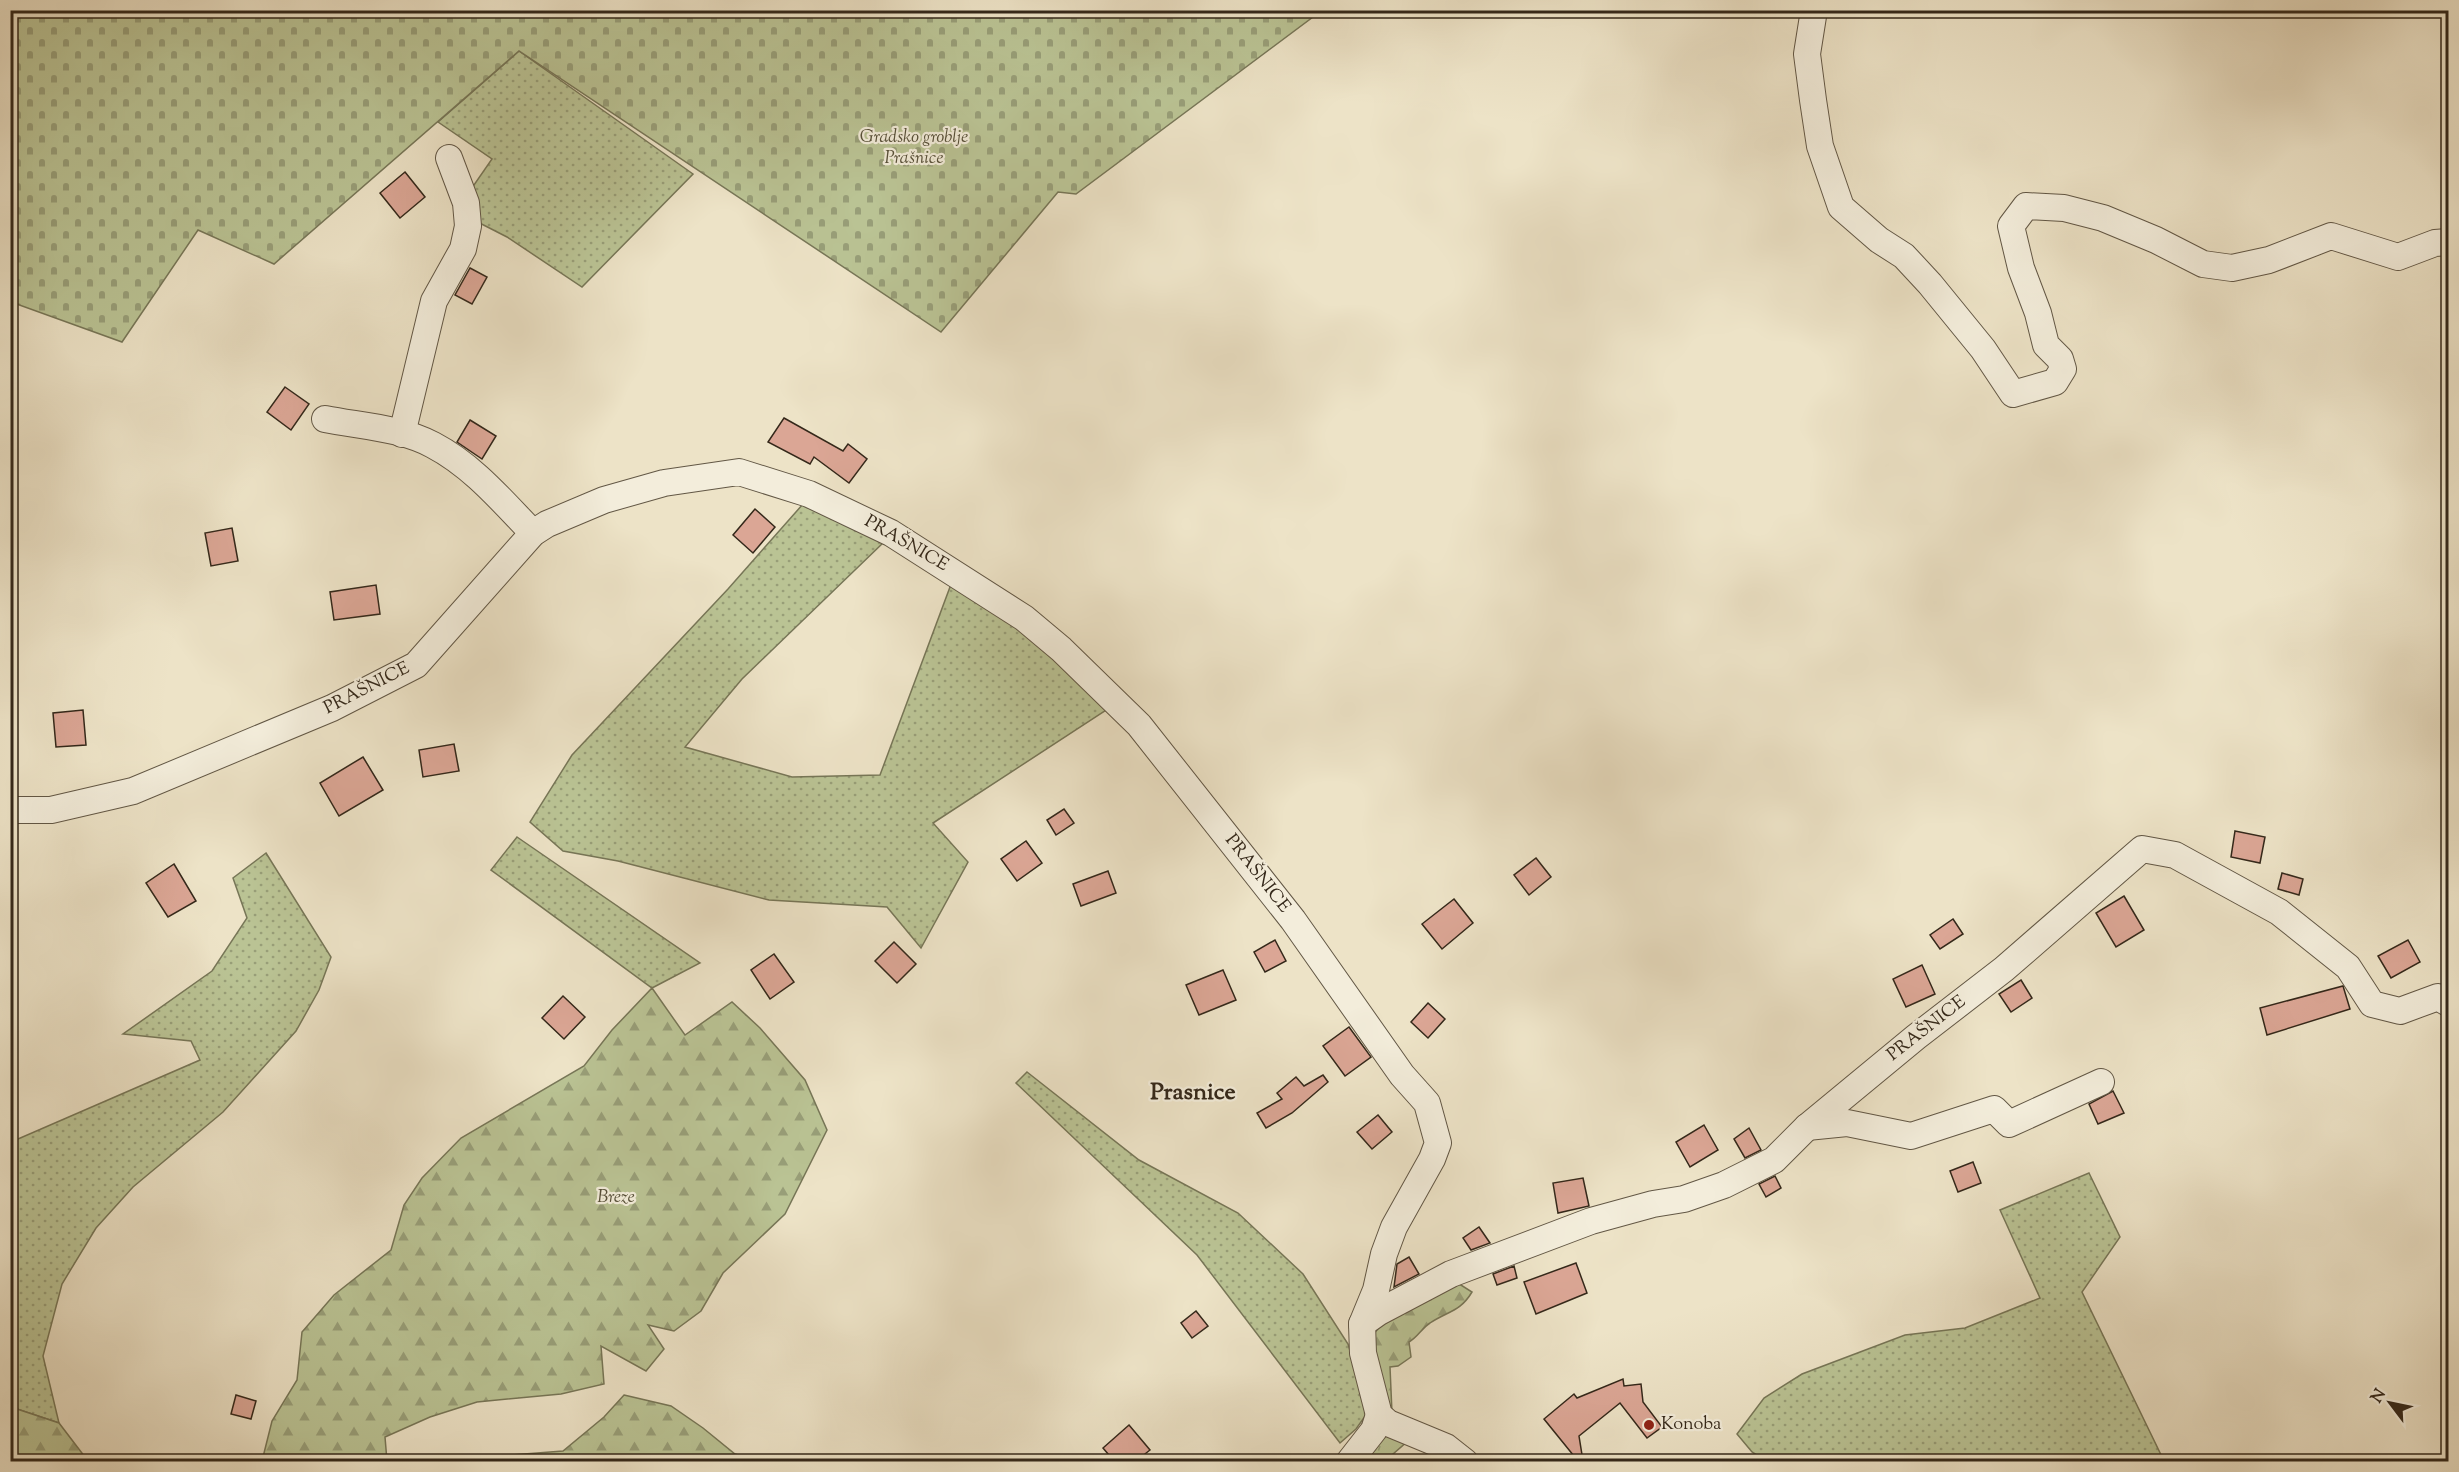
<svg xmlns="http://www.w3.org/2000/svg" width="2459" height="1472" font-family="'Sorts Mill Goudy',serif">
<defs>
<pattern id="grass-dots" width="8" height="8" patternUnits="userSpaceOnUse" patternTransform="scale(1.5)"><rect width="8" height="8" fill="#bac394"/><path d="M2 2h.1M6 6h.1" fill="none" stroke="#989e78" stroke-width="1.8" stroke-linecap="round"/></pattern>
<pattern id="forest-firs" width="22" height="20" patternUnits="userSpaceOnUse" patternTransform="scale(1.5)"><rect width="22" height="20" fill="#bac394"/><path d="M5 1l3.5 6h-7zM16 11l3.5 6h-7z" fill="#989e78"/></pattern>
<pattern id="cemetery-stones" width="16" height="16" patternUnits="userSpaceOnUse" patternTransform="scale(1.5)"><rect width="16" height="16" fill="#bac394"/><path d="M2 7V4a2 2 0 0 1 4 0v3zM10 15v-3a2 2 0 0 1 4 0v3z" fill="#989e78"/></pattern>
<pattern id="park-tufts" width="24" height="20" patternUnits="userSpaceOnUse" patternTransform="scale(1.5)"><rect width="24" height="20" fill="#bac394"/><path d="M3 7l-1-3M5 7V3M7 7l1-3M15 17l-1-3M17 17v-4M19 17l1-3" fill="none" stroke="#989e78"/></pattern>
</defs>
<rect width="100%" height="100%" fill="#ede3c7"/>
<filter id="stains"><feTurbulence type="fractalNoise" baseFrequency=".00333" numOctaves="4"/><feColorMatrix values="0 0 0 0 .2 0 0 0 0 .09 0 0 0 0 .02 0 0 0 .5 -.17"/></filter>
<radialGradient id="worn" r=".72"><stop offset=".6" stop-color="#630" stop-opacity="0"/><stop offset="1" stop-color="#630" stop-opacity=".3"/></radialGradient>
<g fill="url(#grass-dots)" stroke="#777657" stroke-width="1.5">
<polygon points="519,51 693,174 582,287 507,237 456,211 492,159 438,122"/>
<polygon points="803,504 884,542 742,679 685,747 792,777 880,775 953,579 1022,624 1111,707 933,823 968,862 921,948 887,907 769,900 618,861 563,851 530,822 572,755 728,589"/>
<polygon points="517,837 700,963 652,988 491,870"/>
<polygon points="266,853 331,957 319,990 296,1031 223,1112 133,1187 96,1228 62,1284 43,1356 59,1423 11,1407 11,1142 200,1060 191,1041 123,1034 212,971 247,918 233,878"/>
<polygon points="1027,1072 1139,1160 1238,1213 1303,1274 1348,1344 1368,1412 1356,1429 1340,1443 1197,1255 1016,1083"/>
<polygon points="2089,1173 2120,1237 2082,1292 2164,1461 1766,1461 1752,1452 1737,1434 1764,1398 1802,1374 1905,1335 1965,1328 2040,1298 2000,1210"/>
</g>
<g fill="url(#forest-firs)" stroke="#777657" stroke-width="1.5">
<polygon points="652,988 685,1035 732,1002 760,1028 805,1080 827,1130 785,1214 723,1273 701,1311 674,1331 648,1325 664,1349 646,1371 601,1346 604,1384 561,1394 477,1402 430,1417 385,1437 387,1461 262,1461 272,1421 297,1380 302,1332 334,1295 391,1250 404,1205 422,1178 461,1138 584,1066 612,1030"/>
<path d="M1453,1280L1472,1292C1460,1312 1448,1311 1430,1323C1422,1328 1418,1337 1409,1342L1411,1357L1398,1366L1390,1367L1392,1413L1363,1348L1394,1308Z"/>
<polygon points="624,1395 671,1406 703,1428 735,1454 757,1461 435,1461 563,1451 604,1417"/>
<polygon points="11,1407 59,1423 88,1461 11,1461"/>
</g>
<polygon fill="url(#cemetery-stones)" stroke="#777657" stroke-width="1.5" points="10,11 11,10 1321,11 1076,194 1058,192 941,332 519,51 274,264 198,230 122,342 11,302"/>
<polygon fill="url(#park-tufts)" stroke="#777657" stroke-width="1.5" points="1368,1412 1409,1440 1385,1461 1334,1462 1359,1430"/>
<g fill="#dba695" stroke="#34281a" stroke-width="1.5">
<polygon points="405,172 425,197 400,218 380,193"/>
<polygon points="470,268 487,277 472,304 455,295"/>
<polygon points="285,387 309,404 291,430 267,412"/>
<polygon points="784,418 843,451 848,444 867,459 849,483 814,457 810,464 768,442"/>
<polygon points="470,420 496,436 482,459 457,442"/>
<polygon points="755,509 775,527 753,553 733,535"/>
<polygon points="232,528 238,561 211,566 205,533"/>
<polygon points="376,585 380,614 334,620 330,592"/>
<polygon points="83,710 86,745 56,747 53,713"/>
<polygon points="454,744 459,771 423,777 419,750"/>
<polygon points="363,757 383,790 339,816 320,783"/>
<polygon points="1064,809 1074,823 1056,835 1047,820"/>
<polygon points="2235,831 2265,837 2260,863 2231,857"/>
<polygon points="1026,841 1042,863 1017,881 1001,859"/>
<polygon points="1536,858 1551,877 1529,895 1514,875"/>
<polygon points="174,864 196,901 168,917 146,883"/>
<polygon points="1108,871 1116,893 1081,906 1073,884"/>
<polygon points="2282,873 2303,879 2299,895 2278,889"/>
<polygon points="2124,896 2144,930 2116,947 2096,913"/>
<polygon points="1454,899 1473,923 1442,949 1422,924"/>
<polygon points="1953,919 1963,934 1940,949 1930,935"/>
<polygon points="1275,940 1286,961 1265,972 1254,952"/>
<polygon points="2408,940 2420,962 2391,978 2378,956"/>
<polygon points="894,942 916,964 897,983 875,961"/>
<polygon points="774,954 794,982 770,999 751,970"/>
<polygon points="1922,965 1935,994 1906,1007 1893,979"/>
<polygon points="1223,970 1236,1000 1199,1015 1186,985"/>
<polygon points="2021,980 2032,998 2011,1012 1999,994"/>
<polygon points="2343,986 2350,1009 2267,1035 2260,1008"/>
<polygon points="563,996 585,1017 564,1039 542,1018"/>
<polygon points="1428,1003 1445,1019 1428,1038 1411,1022"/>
<polygon points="1349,1027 1371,1057 1345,1076 1323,1046"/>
<polygon points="1323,1075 1328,1082 1292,1113 1266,1128 1257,1113 1282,1099 1277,1093 1296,1077 1304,1086"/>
<polygon points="2113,1091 2124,1113 2098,1124 2089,1104"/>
<polygon points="1378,1115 1392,1132 1372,1149 1357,1132"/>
<polygon points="1704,1125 1718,1150 1690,1167 1676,1142"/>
<polygon points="1749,1128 1761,1150 1745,1158 1734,1139"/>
<polygon points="1973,1162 1981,1183 1958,1192 1950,1171"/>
<polygon points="1775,1176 1781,1188 1766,1197 1759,1184"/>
<polygon points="1583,1178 1589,1206 1558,1213 1553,1183"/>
<polygon points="1479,1227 1490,1243 1471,1250 1463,1238"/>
<polygon points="1409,1257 1419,1274 1394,1287 1397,1264"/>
<polygon points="1576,1263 1587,1293 1536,1314 1524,1282"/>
<polygon points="1514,1266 1517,1278 1497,1285 1493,1274"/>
<polygon points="1196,1311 1208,1326 1192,1338 1181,1323"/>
<polygon points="1623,1379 1624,1386 1641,1384 1643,1402 1662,1427 1647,1438 1620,1403 1579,1436 1583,1461 1578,1461 1544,1419 1574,1394 1577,1398"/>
<polygon points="236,1395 256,1401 251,1419 231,1414"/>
<polygon points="1129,1425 1150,1450 1136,1461 1114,1461 1103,1448"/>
</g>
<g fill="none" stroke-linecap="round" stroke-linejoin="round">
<defs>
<g id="street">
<polyline points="1814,10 1807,54 1813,100 1820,146 1841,207 1879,240 1904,256 1930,284 1983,349 2013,394 2055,382 2063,369 2060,359 2046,345 2038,313 2021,268 2011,226 2026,206 2064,208 2103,218 2156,240 2203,264 2232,268 2269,260 2331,236 2398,257 2435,243 2448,242"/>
<path d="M325,419C360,426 402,428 433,445C473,466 502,501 533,533"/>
<polyline points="402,434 434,301 463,249 468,226 466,203 449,158"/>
<polyline points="10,810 51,810 133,791 332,708 416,665 533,533 547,524 604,500 664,483 739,472 809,494 891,533 1024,618 1061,649 1139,725 1293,920 1402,1075 1427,1103 1438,1143 1432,1159 1394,1227 1384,1254 1376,1290 1362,1324 1363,1353 1379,1415 1388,1423 1446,1447 1465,1462"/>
<polyline points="1807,1127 1847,1123 1911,1136 1994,1109 2009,1124 2101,1082"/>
<polyline points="1362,1324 1379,1312 1451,1274 1591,1221 1653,1204 1684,1199 1724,1185 1774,1160 1807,1127 1916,1037 2004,969 2142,849 2175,855 2279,912 2348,967 2372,1004 2400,1011 2438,997 2448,1003"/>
<polyline points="1349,1462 1374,1430 1379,1415"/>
</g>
</defs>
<use href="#street" stroke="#625745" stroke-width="28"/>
<use href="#street" stroke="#f3eddb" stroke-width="26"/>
</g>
<circle fill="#8f2418" stroke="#f3eddb" stroke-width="2" cx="1649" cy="1425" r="6"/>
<g text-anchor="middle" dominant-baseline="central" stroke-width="4.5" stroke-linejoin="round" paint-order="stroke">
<g font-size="18" font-style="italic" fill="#564f38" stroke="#f3eddb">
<text x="914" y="138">Gradsko groblje<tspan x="914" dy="21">Prašnice</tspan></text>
<text x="616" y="1198">Breze</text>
</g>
<g font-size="18" fill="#34281a" stroke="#f3eddb">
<text transform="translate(906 544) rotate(30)">PRAŠNICE</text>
<text transform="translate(367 689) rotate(-27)">PRAŠNICE</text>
<text transform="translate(1257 874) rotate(52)">PRAŠNICE</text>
<text transform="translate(1927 1029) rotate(-38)">PRAŠNICE</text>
</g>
<g font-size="18" fill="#34281a" stroke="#f3eddb" text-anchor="start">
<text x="1661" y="1425">Konoba</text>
</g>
<g font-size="24" font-weight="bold" fill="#34281a" stroke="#f3eddb">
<text x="1193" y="1093">Prasnice</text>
</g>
</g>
<rect width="2459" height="1472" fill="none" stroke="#ede3c7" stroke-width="36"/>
<rect x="12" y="12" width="2435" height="1448" fill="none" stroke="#34281a" stroke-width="3"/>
<rect x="18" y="18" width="2423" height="1436" fill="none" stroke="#34281a" stroke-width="1.5"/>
<g transform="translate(2390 1403) rotate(302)" stroke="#f3eddb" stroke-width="4.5" paint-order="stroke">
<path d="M0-4.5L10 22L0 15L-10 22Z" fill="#34281a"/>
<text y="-9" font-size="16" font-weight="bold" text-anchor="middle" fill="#34281a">N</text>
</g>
<rect width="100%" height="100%" filter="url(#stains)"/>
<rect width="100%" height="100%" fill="url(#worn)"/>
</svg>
